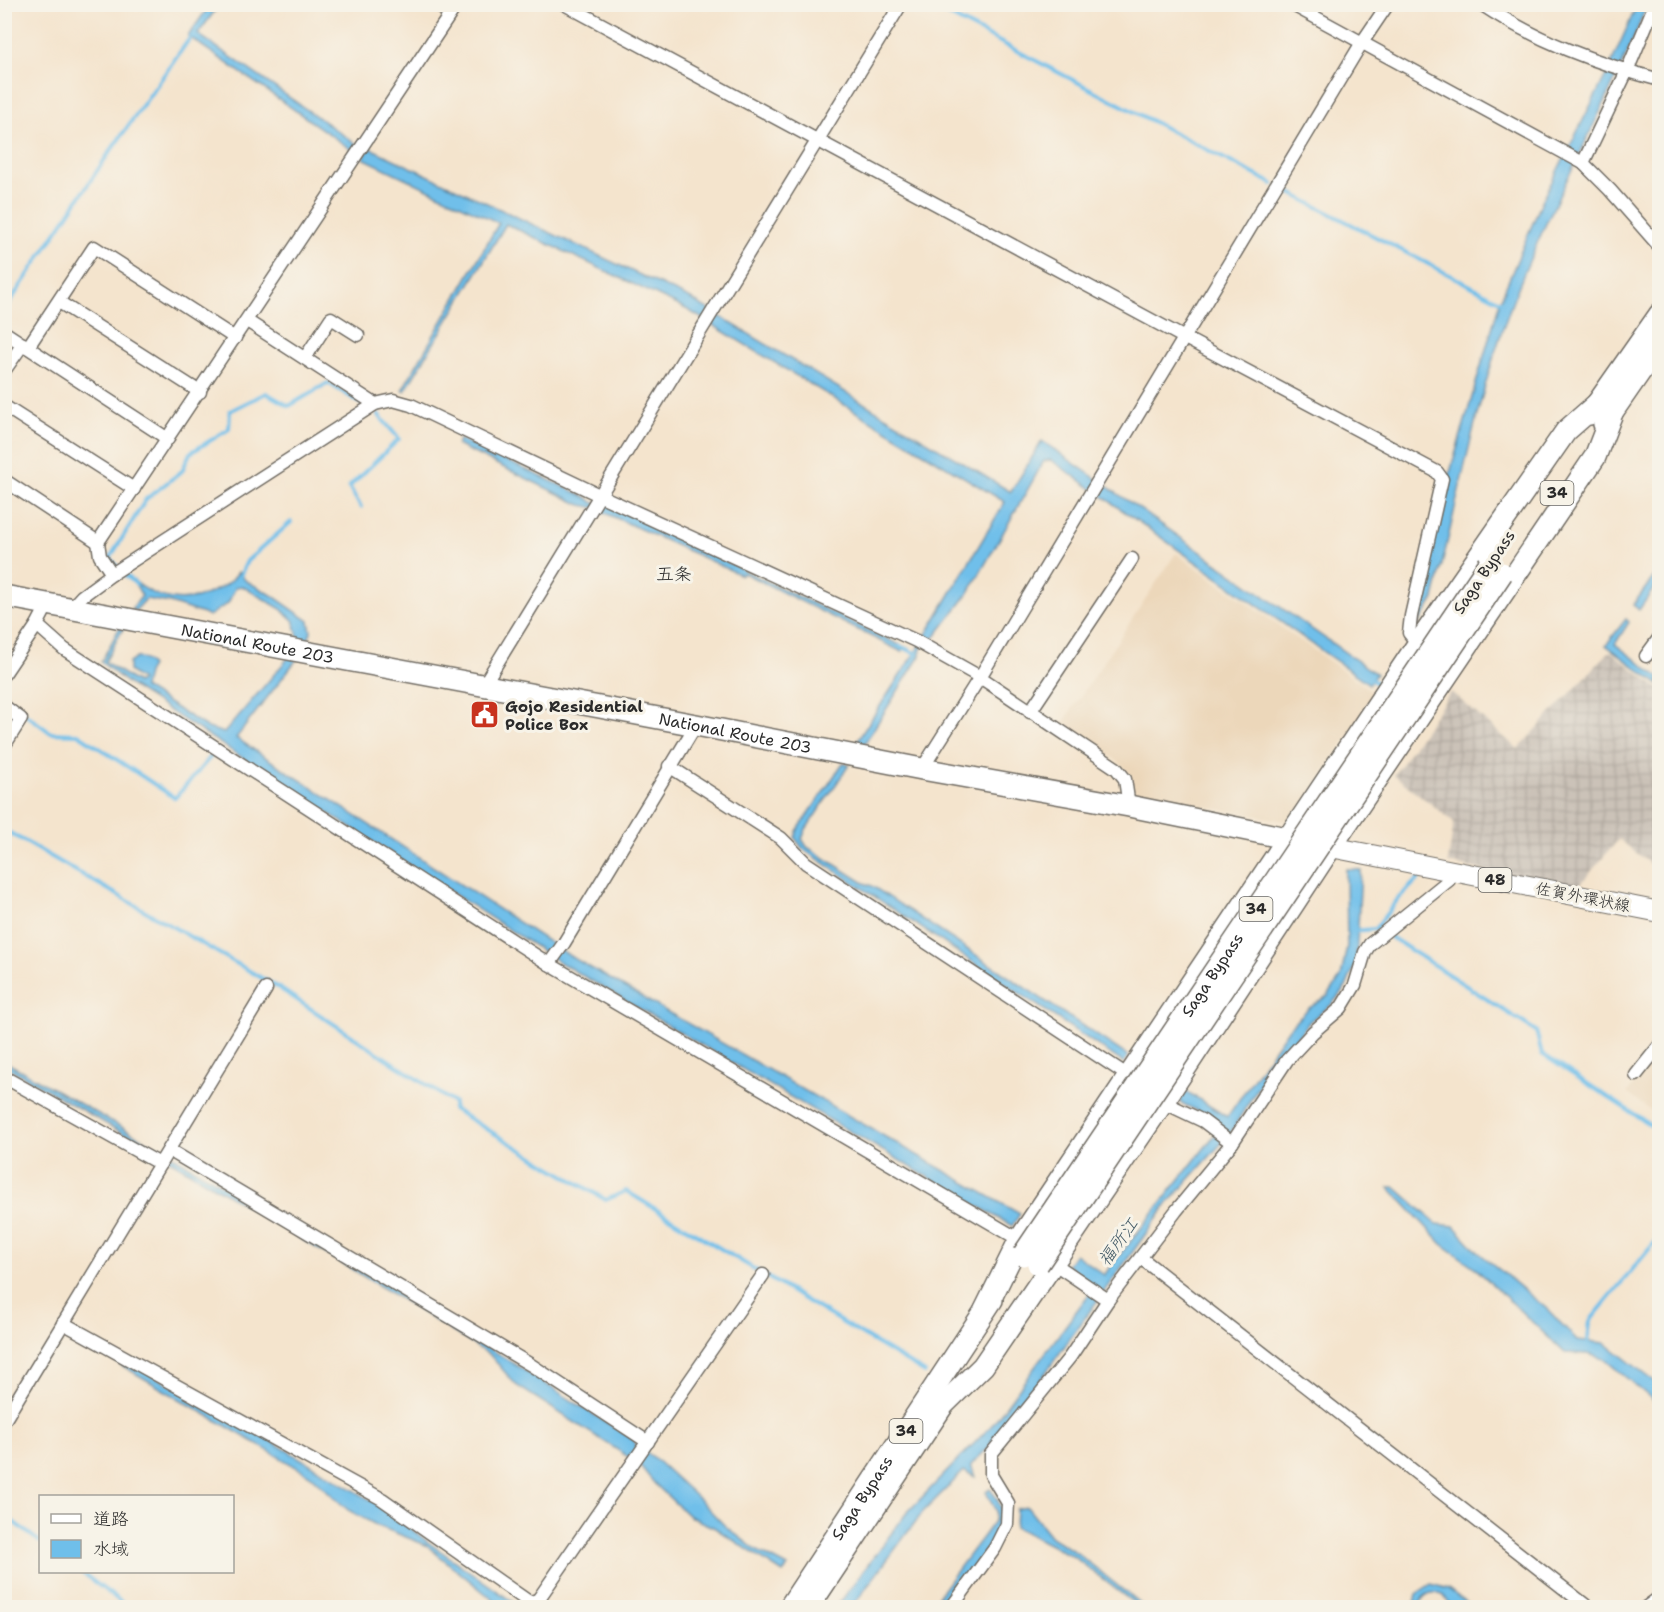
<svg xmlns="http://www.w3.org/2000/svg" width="1664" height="1612" font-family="'Shantell Sans','Klee One',sans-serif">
<defs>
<pattern id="industrial-grid" width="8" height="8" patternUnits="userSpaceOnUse" patternTransform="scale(1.5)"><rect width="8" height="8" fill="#cbc2b8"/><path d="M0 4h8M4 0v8" fill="none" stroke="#aea79e"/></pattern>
</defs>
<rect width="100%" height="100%" fill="#f7f3e8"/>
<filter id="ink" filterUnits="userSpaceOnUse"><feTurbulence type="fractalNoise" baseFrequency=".0167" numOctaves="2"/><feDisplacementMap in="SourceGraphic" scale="12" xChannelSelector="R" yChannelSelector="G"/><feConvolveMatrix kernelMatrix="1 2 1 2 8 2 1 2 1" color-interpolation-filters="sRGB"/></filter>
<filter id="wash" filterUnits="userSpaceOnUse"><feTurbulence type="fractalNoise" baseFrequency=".008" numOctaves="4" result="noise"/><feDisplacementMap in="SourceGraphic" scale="24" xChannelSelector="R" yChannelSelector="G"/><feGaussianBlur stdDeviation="1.35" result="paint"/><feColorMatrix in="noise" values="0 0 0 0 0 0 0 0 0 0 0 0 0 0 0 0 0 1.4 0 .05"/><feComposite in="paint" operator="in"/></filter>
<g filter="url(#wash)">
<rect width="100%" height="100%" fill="#f4e4cd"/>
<g fill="#ecd7ba">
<polygon points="1176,553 1376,694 1297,814 1286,821 1188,804 1134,798 1131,775 1118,761 1061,726"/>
<polygon points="1659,1052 1659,1117 1627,1093"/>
</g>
<polygon fill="url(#industrial-grid)" points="1610,651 1659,689 1659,871 1619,839 1576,889 1448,863 1454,822 1394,775 1451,692 1518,749"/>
<g fill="#6fbfea" stroke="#4d758a" stroke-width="1.5">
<polygon points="210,5 219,5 198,34 359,146 355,152 188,36"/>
<path d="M1637,5H1647C1608,107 1551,201 1512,303C1476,398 1458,500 1434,599L1418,625L1422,589L1449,476L1500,301L1543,199L1607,73Z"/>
<path d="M370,148L691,299L1011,492L1042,441L1376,674L1369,684L1051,460L1044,461L968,594L934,638C926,640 920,647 920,656L863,746L855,744L915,653L1005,502L688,310L506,224L405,391L402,390L499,223L363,158Z"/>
<polygon points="459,439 586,497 594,503 604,503 904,647 902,652 744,573 741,575 592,507 581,505 457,445"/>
<polygon points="1659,570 1659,581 1639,610 1633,605"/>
<path d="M238,572L246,581L270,594L309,621L311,632L307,641H299L294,621L281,609L242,586L236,587L228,603L209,616L170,603L146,599L135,611L131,609L142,596L133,580C156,600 185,606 212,592C224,586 231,583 238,572Z"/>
<polygon points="1626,619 1629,622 1615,644 1659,677 1659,685 1606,645"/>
<polygon points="122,623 125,625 105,662 137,683 141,680 129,671 129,663 138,657 147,661 151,666 147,673 144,688 208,728 224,733 289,657 297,659 236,738 570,956 1020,1214 1012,1226 561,963 131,686 101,662"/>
<polygon points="843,763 849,765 806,829 802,839 807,847 864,883 872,886 1128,1056 1124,1063 803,849 795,838 797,831"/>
<polygon points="1346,869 1361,870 1356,963 1346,987 1332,1004 1310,1021 1260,1084 1229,1135 1168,1203 999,1437 971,1465 975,1477 964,1471 922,1513 852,1607 833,1608 841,1601 905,1515 992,1425 1095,1286 1067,1265 1075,1254 1104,1275 1221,1127 1206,1115 1179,1102 1186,1091 1227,1117 1289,1028 1309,1008 1328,996 1341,977 1347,946"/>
<polygon points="4,1061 173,1156 388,1284 634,1440 637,1448 652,1456 700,1500 725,1526 756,1550 788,1567 783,1573 715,1528 689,1516 654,1483 638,1463 516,1385 490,1355 388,1291 170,1160 5,1066"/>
<polygon points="1389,1187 1395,1187 1437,1224 1454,1226 1478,1252 1547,1309 1577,1340 1605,1343 1659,1385 1659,1405 1604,1359 1588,1354 1565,1353 1474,1267 1442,1244"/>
<polygon points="89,1340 261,1435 381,1506 432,1545 520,1607 502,1607 426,1545 378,1526 348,1510 310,1475 85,1344"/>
<path d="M990,1489C996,1497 1001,1504 1002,1514C1003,1543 956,1584 939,1607L929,1608L995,1520L996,1511L986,1492Z"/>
<polygon points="1027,1507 1051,1537 1077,1553 1144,1607 1139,1607 1074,1557 1015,1527 1016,1509"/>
<path d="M1431,1584L1448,1589L1472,1607H1451L1443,1594C1431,1591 1425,1593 1419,1604L1414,1603L1416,1594Z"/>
</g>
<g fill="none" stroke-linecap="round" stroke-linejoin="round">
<g stroke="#6fbfea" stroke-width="4">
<polyline points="927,4 1273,184"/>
<polyline points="1279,187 1500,301"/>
<polyline points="4,311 105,159 192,35"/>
<polyline points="361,507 349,487 399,439 378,414"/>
<polyline points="117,566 110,558 146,499 182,471 190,453 229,429 230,411 266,393 289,406 328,383 364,405"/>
<polyline points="123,573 136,584"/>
<polyline points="239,578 247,561 291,522"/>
<polyline points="900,646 915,653"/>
<polyline points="1372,680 1380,685"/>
<polyline points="4,698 51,733 78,734 175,798 214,753"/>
<polyline points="10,833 279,988 454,1103 453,1109 606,1200 626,1191 925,1373"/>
<polyline points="1353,931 1375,929 1398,899 1419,878"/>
<polyline points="1389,936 1536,1031 1542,1054 1660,1131"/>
<polyline points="1588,1341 1590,1321 1660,1236"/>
<polyline points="4,1515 40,1542"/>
<polyline points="81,1572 129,1608"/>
</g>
</g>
</g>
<g filter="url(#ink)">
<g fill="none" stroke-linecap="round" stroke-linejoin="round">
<defs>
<g id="minor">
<polyline points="436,4 450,14"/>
<polyline points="564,4 1183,337 1437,472 1442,479 1411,616 1409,633 1418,644"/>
<polyline points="1291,4 1583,163 1610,190 1660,247"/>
<path d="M1481,4C1536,41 1596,63 1660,80"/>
<polyline points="1583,163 1627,71 1655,4"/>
<polyline points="59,302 200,392"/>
<polyline points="247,321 375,404"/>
<polyline points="4,332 168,439"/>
<polyline points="28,347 94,247 235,338"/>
<polyline points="305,358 331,318 358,335"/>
<polyline points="4,371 23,344"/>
<polyline points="4,406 134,489"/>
<polyline points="4,480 98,542"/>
<polyline points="112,574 100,556 98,542 457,4"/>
<polyline points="72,607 82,596 112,574 375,404 393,400 411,405 599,495 916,641 980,677 1116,768 1125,779 1129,806"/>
<polyline points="37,625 64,649 549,964 1025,1243"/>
<polyline points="1646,656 1660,637"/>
<polyline points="4,674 37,625 48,604"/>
<polyline points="483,686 901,4"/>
<polyline points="4,706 21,719 4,746"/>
<polyline points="1030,712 1132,559"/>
<polyline points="669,766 781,838 806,863 1121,1071 1129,1079"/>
<polyline points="922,769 980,677 1361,44 1388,4"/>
<polyline points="549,964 564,943 696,725"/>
<polyline points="1636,1075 1660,1045"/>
<polyline points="4,1077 160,1164"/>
<polyline points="1163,1102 1203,1121 1232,1143"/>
<polyline points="169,1150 531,1365 648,1442"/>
<polyline points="1141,1258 1589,1608"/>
<polyline points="1049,1260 1108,1300"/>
<polyline points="63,1323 382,1499 529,1602 538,1600 548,1608"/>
<polyline points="4,1421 266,989"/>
<polyline points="533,1607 763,1275"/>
<polyline points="951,1608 995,1548 1007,1524 1008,1503 991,1475 991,1454 1070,1357 1108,1300 1176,1211 1232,1143 1287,1060 1313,1032 1341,1008 1355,985 1365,952 1370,944 1449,880 1451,872"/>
<polyline points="1645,1608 1660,1597"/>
</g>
<polyline id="primary" points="1331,847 1660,912"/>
<g id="trunk">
<polyline points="1590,414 1660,314"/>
<polyline points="1604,424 1660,343"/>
<path id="s1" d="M4,596L696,725L922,769L1129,806L1331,847"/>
<polyline points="985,1310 1020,1239 1418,644 1566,431 1598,403"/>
<polyline points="939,1409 983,1366 1163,1102 1331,847 1595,457 1612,413"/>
<path id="s2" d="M789,1608L992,1300"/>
<polyline points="808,1608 947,1399"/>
</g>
</defs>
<use href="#minor" stroke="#716c64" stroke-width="15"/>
<use href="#primary" stroke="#716c64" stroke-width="22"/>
<use href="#trunk" stroke="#716c64" stroke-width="24"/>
<use href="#minor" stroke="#fff" stroke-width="12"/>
<use href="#primary" stroke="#fff" stroke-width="20"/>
<use href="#trunk" stroke="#fff" stroke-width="21"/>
<defs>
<g id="trunk-bridge">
<path id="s3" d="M1023,1255L1489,564"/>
<polyline points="1038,1264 1502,573"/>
</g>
</defs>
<use href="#trunk-bridge" stroke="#716c64" stroke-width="24" stroke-linecap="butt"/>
<use href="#trunk-bridge" stroke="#fff" stroke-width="21"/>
</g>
</g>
<defs>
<symbol id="civic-square" viewBox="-11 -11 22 22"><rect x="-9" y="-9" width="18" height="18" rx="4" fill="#c8321e" stroke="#f7f3e8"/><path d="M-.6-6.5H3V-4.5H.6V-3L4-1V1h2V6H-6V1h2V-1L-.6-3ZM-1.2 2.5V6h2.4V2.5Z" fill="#fff"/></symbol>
</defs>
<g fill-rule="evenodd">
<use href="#civic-square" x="468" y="698" width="33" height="33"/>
</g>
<g text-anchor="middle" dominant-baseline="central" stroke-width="6" stroke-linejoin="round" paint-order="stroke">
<g fill="#f7f3e8" stroke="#686764" stroke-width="1.5">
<rect x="1540.5" y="481" width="33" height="24" rx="4.5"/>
<rect x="1478.5" y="868" width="33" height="24" rx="4.5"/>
<rect x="1239.5" y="897" width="33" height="24" rx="4.5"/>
<rect x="889.5" y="1419" width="33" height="24" rx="4.5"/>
</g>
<g font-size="15" font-weight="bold" fill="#2b2b2b">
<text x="1557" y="493">34</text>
<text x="1495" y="880">48</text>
<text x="1256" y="909">34</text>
<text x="906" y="1431">34</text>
</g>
<g font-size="16" fill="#2b2b2b" stroke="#f7f3e8">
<text transform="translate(1484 572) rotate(-56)">Saga Bypass</text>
<text stroke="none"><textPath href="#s1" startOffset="258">National Route 203</textPath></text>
<text stroke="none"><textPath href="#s1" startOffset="744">National Route 203</textPath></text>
<text transform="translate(1583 897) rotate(11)">佐賀外環状線</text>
<text stroke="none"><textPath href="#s3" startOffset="338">Saga Bypass</textPath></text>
<text stroke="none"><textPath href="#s2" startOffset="132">Saga Bypass</textPath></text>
</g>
<g font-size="16" font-weight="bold" fill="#2b2b2b" stroke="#f7f3e8" text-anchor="start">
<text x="505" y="706">Gojo Residential<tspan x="505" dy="18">Police Box</tspan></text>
</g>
<g font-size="18" fill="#2b2b2b" stroke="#f7f3e8">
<text x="674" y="574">五条</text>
</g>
<g font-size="18" font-style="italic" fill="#3f5764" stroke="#f7f3e8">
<text transform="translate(1118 1242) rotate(-54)">福所江</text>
</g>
</g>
<rect width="1664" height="1612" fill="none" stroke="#f7f3e8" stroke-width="24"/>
<rect x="39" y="1495" width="195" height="78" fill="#f7f3e8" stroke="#a5a39c" stroke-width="1.5"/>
<rect x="51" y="1514" width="30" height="9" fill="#ffffff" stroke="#a5a39c" stroke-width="1.5"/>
<text x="93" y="1525" font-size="18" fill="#2b2b2b">道路</text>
<rect x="51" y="1540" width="30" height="18" fill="#6fbfea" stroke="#a5a39c" stroke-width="1.5"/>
<text x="93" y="1555" font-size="18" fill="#2b2b2b">水域</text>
</svg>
